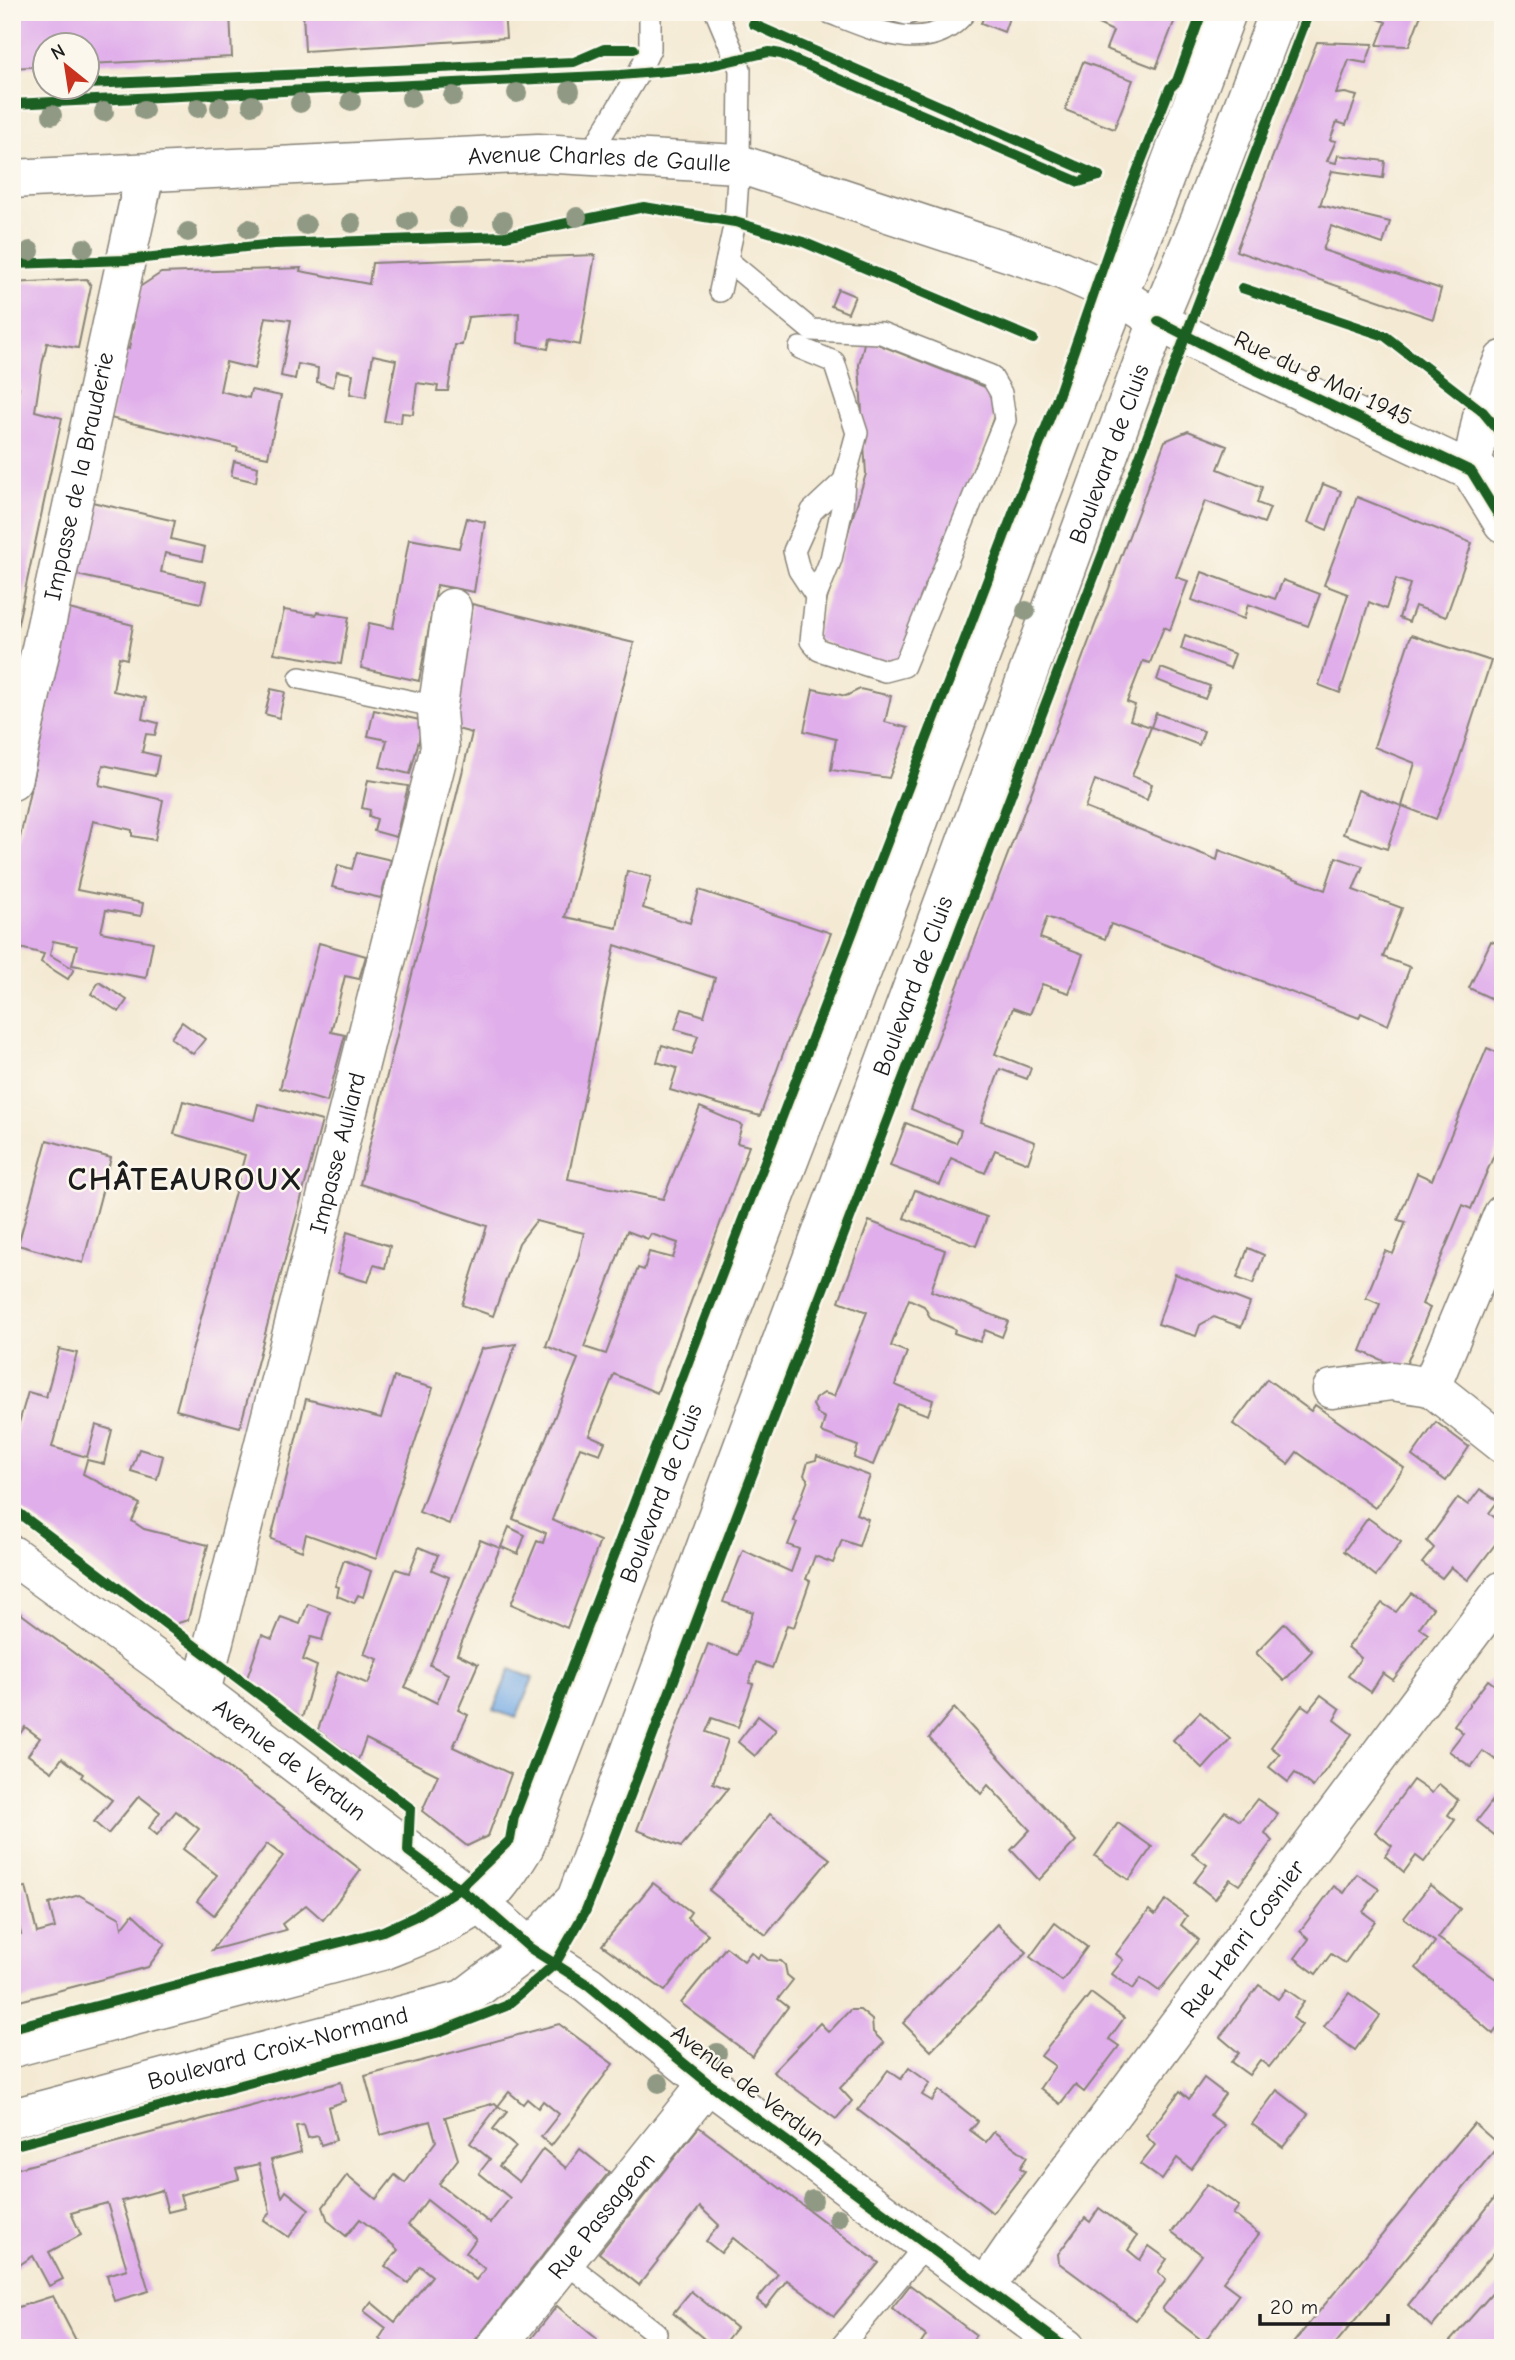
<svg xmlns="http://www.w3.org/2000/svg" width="1515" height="2360" font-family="'Comic Neue',sans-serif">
<rect width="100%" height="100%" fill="#fbf7ec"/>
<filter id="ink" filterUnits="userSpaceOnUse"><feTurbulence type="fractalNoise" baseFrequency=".0143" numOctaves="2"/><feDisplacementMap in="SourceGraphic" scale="14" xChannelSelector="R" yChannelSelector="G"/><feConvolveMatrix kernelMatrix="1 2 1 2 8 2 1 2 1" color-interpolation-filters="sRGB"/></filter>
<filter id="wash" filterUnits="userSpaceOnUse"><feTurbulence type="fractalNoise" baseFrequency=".00686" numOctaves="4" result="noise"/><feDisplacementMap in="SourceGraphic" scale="28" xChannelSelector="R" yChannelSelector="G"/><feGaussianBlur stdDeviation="1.57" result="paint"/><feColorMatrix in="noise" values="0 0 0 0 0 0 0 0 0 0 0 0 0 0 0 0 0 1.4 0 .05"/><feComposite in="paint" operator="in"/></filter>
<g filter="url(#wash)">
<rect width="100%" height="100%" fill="#f4ead4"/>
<polygon fill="#78ace5" stroke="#4a6480" stroke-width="2" points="510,1669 533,1678 516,1718 493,1710"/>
<g id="blocks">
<g fill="#e0aeeb" fill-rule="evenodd">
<polygon points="12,12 230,12 232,57 88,64 88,46 46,46 46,66 12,68"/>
<polygon points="303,12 504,12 506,38 305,51"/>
<polygon points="986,12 1011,12 1004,32 981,23"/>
<polygon points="1103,12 1178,12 1156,68 1106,49 1113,31 1098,24"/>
<polygon points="1361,12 1422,12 1409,46 1377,45 1386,22"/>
<polygon points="1317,42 1373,44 1366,63 1349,60 1336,94 1345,93 1357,96 1346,125 1337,122 1330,140 1336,141 1327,161 1336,163 1338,155 1385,161 1383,178 1332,171 1320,205 1390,222 1383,244 1331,226 1323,250 1441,289 1433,319 1236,251"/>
<polygon points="1083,62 1133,80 1114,129 1065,110"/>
<polygon points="595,255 580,345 550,339 548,349 518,343 519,313 468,317 462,345 455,345 448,391 437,391 438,386 417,383 413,414 402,413 401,423 384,421 396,360 373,355 366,397 350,394 353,374 337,371 333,387 317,382 318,368 298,364 295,379 281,376 291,320 266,317 255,369 226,362 220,391 249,398 251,390 281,396 268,457 237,451 238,448 110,418 125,347 129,349 134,322 130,321 138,288 161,273 301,268 300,271 369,284 372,263"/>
<polygon points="87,279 91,286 78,348 47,343 42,365 35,411 62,418 12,651 12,425 19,387 12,386 12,283"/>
<polygon points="838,289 855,296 848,313 831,306"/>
<polygon points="865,339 990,389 996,411 902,662 868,661 815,638 866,474 859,365"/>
<polygon points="1188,431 1227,446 1218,469 1262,487 1257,503 1270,508 1264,523 1205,501 1176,577 1188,581 1170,630 1164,627 1150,663 1143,661 1127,702 1135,705 1130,720 1151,727 1132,776 1152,784 1147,800 1095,780 1085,808 1217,860 1219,850 1325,890 1336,857 1363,866 1353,890 1402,908 1383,957 1410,967 1388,1025 1361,1013 1359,1018 1111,924 1105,939 1047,917 1040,938 1083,954 1069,993 1042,984 1030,1014 1013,1008 995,1054 1031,1068 1027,1079 1000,1069 981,1122 1035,1142 1028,1163 995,1150 985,1173 951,1158 940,1185 890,1166 906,1123 956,1143 959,1137 961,1130 911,1109 1165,441"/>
<polygon points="234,461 258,467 256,482 231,476"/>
<polygon points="1323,484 1341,491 1327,530 1308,522"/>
<polygon points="1357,497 1472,543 1446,617 1415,606 1409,622 1399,618 1410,584 1396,579 1386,609 1369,602 1340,693 1319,685 1348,594 1324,585"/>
<polygon points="92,502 175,521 171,539 205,547 202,561 165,553 161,572 206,582 201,603 77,575"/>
<polygon points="467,518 485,522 474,592 437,585 419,681 361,668 369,623 393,628 409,539 459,548"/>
<polygon points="1202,572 1275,599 1283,580 1320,594 1308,626 1248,604 1244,619 1192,600"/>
<path d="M472,604L634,643L565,917L617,928L627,871L651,877L643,908L690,923L699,890L831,933L788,1040L760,1116L670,1090L677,1068L657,1062L662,1045L692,1054L698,1036L675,1029L682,1009L704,1016L715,978L615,945L568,1179L663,1199L700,1107L742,1125L737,1143L749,1146L657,1393L614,1374L589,1435L605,1442L600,1454L580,1447L552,1520L600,1541L567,1628L511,1604L537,1541L543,1543L546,1533L513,1519L578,1359L546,1346L578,1258L584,1233L536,1221L519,1243L493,1316L462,1305L487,1226L360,1184L472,733L450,727ZM627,1231L648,1239L651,1234L678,1243L673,1258L649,1252L644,1270L638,1268L606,1354L584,1347Z"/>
<polygon points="69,609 133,625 127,659 119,657 113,691 146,698 142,719 158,723 155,735 146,734 142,752 159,756 155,776 103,765 99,785 163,800 155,840 132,836 132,830 93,821 77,890 143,903 141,916 106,910 101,932 153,942 146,978 72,965 77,946 53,941 50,955 74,969 68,979 41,962 44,954 12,946 12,875"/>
<polygon points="284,610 316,615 317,612 349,617 341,664 274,653"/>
<polygon points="1185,635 1235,654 1230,668 1181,649"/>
<polygon points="1411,635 1491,661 1455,772 1436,819 1402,806 1415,763 1374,747"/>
<polygon points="1161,668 1210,686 1205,699 1157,680"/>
<polygon points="271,689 285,692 279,718 265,714"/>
<polygon points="813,689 846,696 860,689 891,696 885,722 908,728 889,778 831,770 836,739 804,731"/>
<polygon points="374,710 424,721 410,774 380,767 387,740 368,736"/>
<polygon points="1156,713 1204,731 1199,745 1151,727"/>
<polygon points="368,780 408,786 396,837 374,831 377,819 369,816 370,810 362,808"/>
<polygon points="1358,790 1402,806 1387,849 1343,834"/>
<polygon points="357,852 391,860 381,898 332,887 338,865 352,869"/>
<polygon points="1491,941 1503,946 1503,1004 1469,988"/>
<polygon points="319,943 366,956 359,979 345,976 331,1032 345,1035 327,1102 280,1088"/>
<polygon points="99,982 127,1000 119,1012 91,994"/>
<polygon points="182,1022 205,1039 193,1054 171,1038"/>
<polygon points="1487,1048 1503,1055 1503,1134 1471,1209 1463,1205 1422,1304 1430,1308 1404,1370 1361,1351 1380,1304 1366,1298 1385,1251 1393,1254 1406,1222 1398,1220 1417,1173 1432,1180"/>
<polygon points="183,1101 254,1120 258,1104 322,1121 240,1427 176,1410 245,1155 174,1134"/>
<polygon points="47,1140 111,1158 83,1263 18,1245"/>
<polygon points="915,1190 987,1217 976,1246 904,1218"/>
<polygon points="869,1221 945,1250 931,1291 1008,1321 1002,1337 985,1330 980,1342 954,1333 955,1329 931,1319 924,1306 909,1299 891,1346 907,1352 895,1385 933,1400 928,1415 898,1404 873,1465 854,1458 858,1446 821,1432 825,1418 818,1414 813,1405 815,1399 824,1393 834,1396 867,1312 839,1301"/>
<polygon points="347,1232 390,1246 385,1268 374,1265 368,1282 338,1273"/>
<polygon points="1248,1248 1264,1255 1253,1284 1237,1278"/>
<polygon points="1175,1274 1250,1303 1241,1327 1214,1317 1200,1325 1196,1336 1158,1324"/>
<polygon points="516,1344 449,1524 419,1512 481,1349"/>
<polygon points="59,1349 77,1353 52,1447 87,1457 96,1425 112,1430 104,1464 87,1460 83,1474 140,1504 132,1521 144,1529 208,1545 188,1620 175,1624 12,1502 12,1440 14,1440 28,1392 46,1397"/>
<polygon points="394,1377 433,1388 376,1559 306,1534 302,1551 271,1539 306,1399 381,1418"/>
<polygon points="1267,1379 1311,1411 1315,1405 1404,1468 1375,1508 1297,1452 1288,1464 1233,1424"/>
<polygon points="1436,1422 1469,1447 1446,1481 1412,1456"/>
<polygon points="139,1449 163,1456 157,1479 131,1471"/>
<polygon points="817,1456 870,1476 856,1514 868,1519 859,1546 842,1540 833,1563 815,1556 806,1579 810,1581 794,1627 787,1625 772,1668 756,1662 749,1683 753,1684 738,1727 712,1718 706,1732 728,1740 713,1783 728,1789 681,1847 637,1830 708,1644 738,1655 753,1612 723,1602 743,1550 791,1572 799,1549 788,1545 797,1522 793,1520 808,1480 804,1475 808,1462 816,1460"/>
<polygon points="1480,1489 1498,1501 1489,1513 1503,1524 1503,1534 1468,1580 1451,1567 1442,1578 1422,1563 1434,1548 1427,1541 1458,1498 1468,1505"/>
<polygon points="1368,1518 1401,1542 1376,1576 1344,1551"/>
<polygon points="509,1527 525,1535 518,1554 501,1547"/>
<polygon points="480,1540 500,1548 457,1654 478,1664 458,1710 468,1715 453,1747 511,1774 488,1836 467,1846 422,1811 438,1775 366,1739 358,1760 318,1730 338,1671 368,1684 378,1659 364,1654 396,1569 409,1573 419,1547 438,1555 432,1570 449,1577 418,1660 405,1687 437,1703 448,1674 430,1665"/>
<polygon points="344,1560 371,1571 363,1597 358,1595 354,1603 337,1596 339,1587 335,1586"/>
<polygon points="1411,1593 1433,1608 1419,1628 1428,1634 1393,1680 1383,1673 1371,1692 1348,1676 1361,1658 1348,1647 1382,1603 1396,1612"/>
<polygon points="308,1604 330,1612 322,1640 311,1637 303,1660 317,1666 302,1718 247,1678 262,1635 272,1639 281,1617 300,1624"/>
<polygon points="12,1607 273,1801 361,1870 323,1920 306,1905 282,1924 286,1930 212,1950 283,1856 267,1844 214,1915 197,1901 217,1875 183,1849 199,1829 176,1811 157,1835 149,1828 160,1812 139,1796 108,1834 94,1822 112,1800 81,1777 83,1774 62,1758 52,1772 28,1755 40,1738 25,1727 19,1735 12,1729"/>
<polygon points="1285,1623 1312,1651 1284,1681 1256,1653"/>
<polygon points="1503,1678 1503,1752 1496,1760 1483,1751 1471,1767 1449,1751 1463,1733 1454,1725 1488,1680 1496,1686"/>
<polygon points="1321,1695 1340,1709 1334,1720 1352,1734 1313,1787 1295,1773 1288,1782 1269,1767 1280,1754 1271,1747 1302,1705 1309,1710"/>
<polygon points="954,1708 1076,1841 1039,1880 1011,1850 1030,1830 988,1785 981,1794 929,1738"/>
<polygon points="1200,1712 1230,1739 1203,1769 1173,1740"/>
<polygon points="758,1716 776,1730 755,1756 738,1742"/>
<polygon points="1413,1780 1432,1793 1439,1784 1458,1800 1448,1815 1455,1820 1424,1862 1416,1856 1404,1872 1385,1856 1392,1846 1375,1832"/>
<polygon points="1503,1787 1503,1842 1477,1821"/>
<polygon points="1257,1799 1278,1814 1265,1833 1272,1841 1239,1885 1230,1879 1215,1899 1194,1882 1207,1865 1192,1854 1225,1811 1240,1821"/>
<polygon points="770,1814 830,1859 766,1935 709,1890"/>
<polygon points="1118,1823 1152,1847 1129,1880 1095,1856"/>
<polygon points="1357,1874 1379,1889 1363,1912 1375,1921 1345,1963 1331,1954 1316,1974 1295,1958 1309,1939 1300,1931 1334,1886 1344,1893"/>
<polygon points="653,1883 691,1912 687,1918 708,1934 665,1991 602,1945"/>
<polygon points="1430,1885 1460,1909 1438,1938 1503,1984 1503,2020 1493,2034 1416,1968 1435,1942 1404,1918"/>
<polygon points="26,1887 37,1933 55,1928 49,1904 79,1895 120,1918 122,1928 133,1914 165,1944 148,1967 12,2003 12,1936 21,1934 12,1899 12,1890"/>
<polygon points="1166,1900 1187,1916 1181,1925 1199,1940 1159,1991 1141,1978 1133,1989 1112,1974 1123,1960 1116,1954 1149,1910 1155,1915"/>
<polygon points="1055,1923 1087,1947 1062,1981 1030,1957"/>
<polygon points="997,1924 1027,1952 931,2051 903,2023"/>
<polygon points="726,1947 744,1961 751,1952 758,1958 760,1954 768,1960 781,1961 785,1965 787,1975 793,1980 778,1999 788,2007 752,2056 681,2003"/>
<polygon points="1259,1985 1278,1999 1286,1989 1304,2002 1293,2018 1302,2025 1285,2047 1269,2067 1260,2060 1249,2075 1231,2062 1239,2053 1220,2037"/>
<polygon points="1091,1993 1124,2018 1109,2039 1119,2046 1084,2092 1075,2085 1060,2104 1040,2088 1055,2066 1041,2056"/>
<polygon points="1349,1993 1380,2016 1355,2050 1324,2027"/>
<polygon points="850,2010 860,2010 872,2020 873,2032 884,2043 840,2088 852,2101 836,2119 773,2072 820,2023 829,2032"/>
<path d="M559,2024L613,2064L570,2122L551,2146L541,2137L559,2114L543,2101L538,2108L527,2099L523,2104L509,2092L498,2106L495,2103L445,2117L458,2159L439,2184L490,2223L510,2198L479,2173L490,2159L470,2143L498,2106L507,2112L493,2129L516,2147L499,2166L519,2182L543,2149L566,2168L580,2149L609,2172L469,2348H390L379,2339L386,2328L364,2311L371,2302L395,2322L432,2276L420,2266L408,2283L385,2266L398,2250L393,2245L360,2219L346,2236L328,2221L323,2207L347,2175L376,2199L395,2175L405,2183L436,2141L430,2121L381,2135L365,2076ZM427,2200L476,2239L466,2253L485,2269L476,2280L408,2225Z"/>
<polygon points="909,2068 930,2083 922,2095 932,2101 939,2090 978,2121 970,2130 986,2142 994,2132 1027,2157 1020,2168 1025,2171 993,2213 858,2110 888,2070 901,2079"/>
<polygon points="1204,2078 1225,2094 1210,2115 1224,2125 1191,2169 1177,2158 1162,2180 1140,2164 1155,2145 1146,2136 1180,2091 1189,2099"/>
<polygon points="341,2082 345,2101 328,2107 336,2140 321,2145 318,2136 308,2138 304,2125 296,2126 301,2152 271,2160 282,2197 286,2191 309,2209 289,2237 264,2220 270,2212 259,2164 236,2169 239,2179 180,2195 184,2208 168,2212 162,2190 122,2201 149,2291 114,2301 107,2275 127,2269 107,2203 71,2213 81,2235 49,2252 63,2279 49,2286 33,2256 15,2268 12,2262 12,2170"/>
<polygon points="1277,2090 1308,2114 1283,2147 1252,2124"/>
<polygon points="1474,2123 1499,2145 1416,2246 1332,2348 1289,2348"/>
<polygon points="699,2127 879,2263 834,2316 787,2280 766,2307 757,2300 778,2274 733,2238 721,2253 706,2241 719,2225 700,2207 639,2285 599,2253"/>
<polygon points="1207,2184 1239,2206 1233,2214 1259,2234 1223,2282 1239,2294 1204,2342 1162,2309 1202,2255 1172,2232"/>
<polygon points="1503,2188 1503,2242 1432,2327 1408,2305"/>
<polygon points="1099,2208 1137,2236 1128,2250 1140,2260 1149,2246 1167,2259 1158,2272 1166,2280 1136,2320 1059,2263 1058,2254 1085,2218 1090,2222"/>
<polygon points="1503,2281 1503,2348 1444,2348"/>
<polygon points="910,2285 976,2335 967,2348 918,2348 926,2336 892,2308"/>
<polygon points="691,2291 736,2328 720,2348 715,2348 673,2313"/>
<polygon points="53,2296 80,2348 20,2348 12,2337 12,2309"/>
<polygon points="557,2306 597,2339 590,2348 524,2348"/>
</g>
</g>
</g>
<g filter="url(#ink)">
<use href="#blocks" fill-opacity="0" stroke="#888378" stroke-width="2"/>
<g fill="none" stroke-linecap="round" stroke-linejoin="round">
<defs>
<g id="lane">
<polyline points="716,12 740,69 739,164 735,222 720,291"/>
<path d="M828,12C872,29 929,58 965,12"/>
<polyline points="899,12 907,14 912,12"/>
<polyline points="589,156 638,74 650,49 650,12"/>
<polyline points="727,260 811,330 881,333 991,376 1001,393 1005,420 904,666 885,671 819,650 811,641 816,596 831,559 842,508 844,481 857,433 834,362 800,348"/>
<polyline points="816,596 799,570 794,551 812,511 844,481"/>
<polyline points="300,678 438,707"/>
<polyline points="564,2261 656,2333"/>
<polyline points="840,2348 926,2245"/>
</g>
<g id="street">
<polyline points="1503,360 1483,412 1471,471 1503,523"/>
<path id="s1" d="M12,781L145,173"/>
<polyline points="1503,1214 1431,1387 1503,1444"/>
<polyline points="1332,1389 1392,1381 1431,1387"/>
<path id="s2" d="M12,1555L201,1692L480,1904"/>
<path id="s3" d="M201,1692L440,748L437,712L452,608"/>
<path id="s4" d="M985,2288L1027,2227L1503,1590"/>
<path id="s5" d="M495,2348L708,2083"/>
</g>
<g id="secondary">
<path id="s6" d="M12,179L538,153L739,164L1062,270L1119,295L1158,321L1222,354L1471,471L1503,483"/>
<polyline points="480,1904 530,1948 588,1985 708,2083 1066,2348"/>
<path id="s7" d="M12,2048L385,1950C417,1937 450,1925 478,1905C496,1893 514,1864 525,1846L884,914L1076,401L1156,201L1227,12"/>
<path id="s8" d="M12,2118L463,1999L530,1948L576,1899L1158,321L1200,220L1279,12"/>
</g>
</defs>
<use href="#lane" stroke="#888378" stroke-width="24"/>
<use href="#street" stroke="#888378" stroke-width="41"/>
<use href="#secondary" stroke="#888378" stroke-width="41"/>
<use href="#lane" stroke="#fff" stroke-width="21"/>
<use href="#street" stroke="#fff" stroke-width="38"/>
<use href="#secondary" stroke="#fff" stroke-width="38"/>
<defs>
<g id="cycleway">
<polyline points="753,24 1099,176"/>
<polyline points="88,84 574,62 604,49 634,49"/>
<polyline points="12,104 621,75 699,68 769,52 781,54 1079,182 1099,176"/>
<polyline points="12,264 126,260 274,244 505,236 644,207 735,222 803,242 1033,339"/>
<polyline points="1242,288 1385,336 1483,412 1503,436"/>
<polyline points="1158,321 1222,354 1471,471 1503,523"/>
<polyline points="12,1508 410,1808 408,1851 480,1904 530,1948 588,1985 708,2083 1066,2348"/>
<polyline points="12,2028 383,1931 416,1916 459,1889 510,1840 514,1817 1058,396 1130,189 1170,88 1177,81 1202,12"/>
<polyline points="12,2146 436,2033 506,2006 555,1964 586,1910 601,1872 1309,12"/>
</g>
</defs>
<use href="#cycleway" stroke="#fbf7ec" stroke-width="15"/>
<use href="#cycleway" stroke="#1b5e20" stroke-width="10"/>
</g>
<g fill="#909984">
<circle cx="570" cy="91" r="10"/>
<circle cx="517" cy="93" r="10"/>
<circle cx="453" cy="96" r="10"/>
<circle cx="411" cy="98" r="10"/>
<circle cx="351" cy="101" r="10"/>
<circle cx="300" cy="103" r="10"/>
<circle cx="252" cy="105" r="10"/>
<circle cx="220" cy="107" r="10"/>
<circle cx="198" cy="108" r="10"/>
<circle cx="144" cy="110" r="10"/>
<circle cx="104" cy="112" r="10"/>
<circle cx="52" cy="115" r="10"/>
<circle cx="577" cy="217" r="10"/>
<circle cx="458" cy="218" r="10"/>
<circle cx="408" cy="221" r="10"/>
<circle cx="503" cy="221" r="10"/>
<circle cx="352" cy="223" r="10"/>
<circle cx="306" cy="225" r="10"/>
<circle cx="249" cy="229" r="10"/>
<circle cx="188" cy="232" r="10"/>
<circle cx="84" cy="248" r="10"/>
<circle cx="30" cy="251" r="10"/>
<circle cx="1026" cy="611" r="10"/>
<circle cx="717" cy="2053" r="10"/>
<circle cx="659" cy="2083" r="10"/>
<circle cx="813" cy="2200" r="10"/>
<circle cx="838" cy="2218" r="10"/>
</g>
</g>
<g text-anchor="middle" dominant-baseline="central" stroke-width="5" stroke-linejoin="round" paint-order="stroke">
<g font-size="24" fill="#1c1c1c" stroke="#fbf7ec">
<text stroke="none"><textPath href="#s6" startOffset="588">Avenue Charles de Gaulle</textPath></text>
<text transform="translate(1323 378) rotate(25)">Rue du 8 Mai 1945</text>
<text stroke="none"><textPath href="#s8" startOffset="2158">Boulevard de Cluis</textPath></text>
<text stroke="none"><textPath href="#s1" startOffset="312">Impasse de la Brauderie</textPath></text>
<text stroke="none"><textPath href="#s8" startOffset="1591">Boulevard de Cluis</textPath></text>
<text stroke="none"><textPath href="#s3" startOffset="556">Impasse Auliard</textPath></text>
<text stroke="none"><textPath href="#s7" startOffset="943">Boulevard de Cluis</textPath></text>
<text stroke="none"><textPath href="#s2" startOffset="345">Avenue de Verdun</textPath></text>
<text stroke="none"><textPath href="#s4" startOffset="434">Rue Henri Cosnier</textPath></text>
<text stroke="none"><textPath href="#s8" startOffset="275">Boulevard Croix-Normand</textPath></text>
<text transform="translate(748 2085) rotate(37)">Avenue de Verdun</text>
<text stroke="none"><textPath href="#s5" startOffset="170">Rue Passageon</textPath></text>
</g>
<g font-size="32" font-weight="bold" letter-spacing="2" fill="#1c1c1c" stroke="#fbf7ec">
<text x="186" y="1179">CHÂTEAUROUX</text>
</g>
</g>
<rect width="1515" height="2360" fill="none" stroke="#fbf7ec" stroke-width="42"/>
<g transform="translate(66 66) rotate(330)"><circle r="33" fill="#fbf7ec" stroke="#a29f99" stroke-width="2"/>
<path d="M0-5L12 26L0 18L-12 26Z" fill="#c8321e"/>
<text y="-10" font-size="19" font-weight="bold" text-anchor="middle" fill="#1c1c1c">N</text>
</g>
<path d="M1260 2314v10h128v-10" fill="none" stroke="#1c1c1c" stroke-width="3.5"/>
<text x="1270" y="2314" font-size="21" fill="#1c1c1c" stroke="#fbf7ec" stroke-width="5" paint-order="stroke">20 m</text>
</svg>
